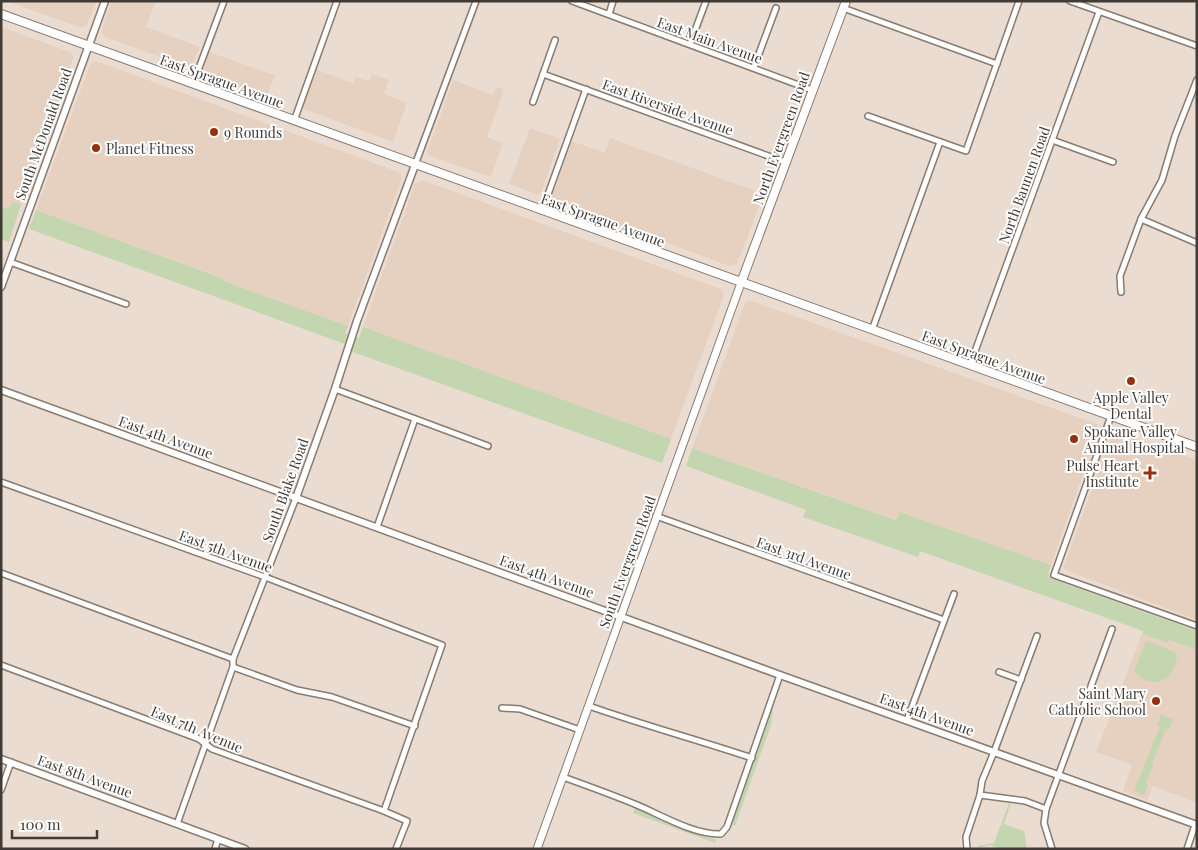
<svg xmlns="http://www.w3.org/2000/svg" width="1198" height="850" font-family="'Playfair Display',serif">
<rect width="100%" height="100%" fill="#ebdcd1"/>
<g fill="#e6d1c1">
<polygon points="6,1 96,1 87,25 82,28"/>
<polygon points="112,1 156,1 146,27 200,47 192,66 187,67 105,37 102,33 102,28"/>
<polygon points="1,27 70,52 74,56 21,205 12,202 9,209 1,206"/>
<polygon points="209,52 275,75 267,96 206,74 204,69"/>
<polygon points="96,61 401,173 402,178 348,326 221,280 221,277 36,210 90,65 93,62"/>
<polygon points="315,69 353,83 356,77 369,81 372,74 389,80 384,94 407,103 393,142 304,109 303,106"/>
<polygon points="453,80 493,95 496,87 504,89 487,137 503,143 491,177 430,156 427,153"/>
<polygon points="530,128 560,139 541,193 538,195 509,184"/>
<polygon points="610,138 764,194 737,264 729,266 553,200 552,197 572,141 605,153"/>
<polygon points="422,180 721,289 724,295 671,439 363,327 415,184"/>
<polygon points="749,300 1097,424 1099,429 1051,565 900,512 897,520 692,448 745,303"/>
<polygon points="1113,431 1197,460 1197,620 1063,569"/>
<polygon points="1142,634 1167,643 1168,640 1197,650 1197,803 1153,786 1147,800 1123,791 1132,765 1096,752"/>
</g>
<g fill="#c3d6af">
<polygon points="12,202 21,205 9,242 1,239 1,206 9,209"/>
<polygon points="36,210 222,278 221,280 348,326 345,333 349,335 345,344 29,229"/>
<polygon points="363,327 671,439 662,463 350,351 355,337 359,338"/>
<polygon points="692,448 896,520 900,512 1051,565 1048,573 1052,579 1197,631 1197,650 1169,640 1167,643 1143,634 1143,631 920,551 918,557 803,517 806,510 686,466"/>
<path d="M1148,641L1177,653C1176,668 1168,686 1149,681C1144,680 1138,675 1134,672L1145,643Z"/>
<polygon points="772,703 773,710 771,725 735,826 731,824 759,747"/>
<polygon points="1161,714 1173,719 1169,730 1166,729 1153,761 1154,762 1146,783 1148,784 1144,795 1134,791 1160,726 1157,725"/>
<polygon points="1009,803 1011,803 1004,824 1024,831 1027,849 1001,849 990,845 979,848 978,846 994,843"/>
<polygon points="635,807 682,827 716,840 715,843 633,813"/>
</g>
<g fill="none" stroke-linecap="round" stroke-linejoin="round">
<defs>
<g id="minor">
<polyline points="572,1 812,90"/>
<polyline points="1070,1 1197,46"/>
<polyline points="843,8 997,64"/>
<polyline points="609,14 613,1"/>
<polyline points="690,44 706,1"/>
<polyline points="754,67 776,8"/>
<polyline points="543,74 785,162"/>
<polyline points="193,84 224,1"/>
<polyline points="533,102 555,40"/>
<polyline points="868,116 966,151 1019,1"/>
<polyline points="294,121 337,1"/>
<polyline points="1052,140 1113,162"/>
<polyline points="415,165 476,1"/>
<polyline points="542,211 586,89"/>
<polyline points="1141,219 1197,243"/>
<polyline points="10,262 126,304"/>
<polyline points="1121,292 1120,276 1141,219 1162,180 1175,136 1197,80"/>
<polyline points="872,330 940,142"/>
<polyline points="970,365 1099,12"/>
<polyline points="335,389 488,446"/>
<polyline points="1111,416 1054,575 1197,626"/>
<polyline points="1,482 265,577 442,645 384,811 407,821 396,849"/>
<polyline points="656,516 944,620"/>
<polyline points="377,527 415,419"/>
<polyline points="1,573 233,659"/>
<polyline points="1,665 199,739 212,749 384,811"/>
<polyline points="233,667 297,690 332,697 415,726"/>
<polyline points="999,672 1021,680"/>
<path d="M589,706C643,725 698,740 752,758"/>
<polyline points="502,708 520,709 580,730"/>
<polyline points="907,720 954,594"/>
<path d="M563,777C588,786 613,795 637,805C661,815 694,835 721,834L727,827L780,675"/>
<polyline points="1,790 11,762"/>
<polyline points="980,795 1025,801 1046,809"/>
<polyline points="177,824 233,667 233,659 296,498"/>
<polyline points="215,849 218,839"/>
<polyline points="967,849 966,837 980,795 982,781 994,752 1037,636"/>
<polyline points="1052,849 1044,823 1046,809 1112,629"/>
<polyline points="1187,849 1195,825"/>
</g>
<g id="tertiary">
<polyline points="1,287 105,1"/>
<polyline points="1,390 780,675 1197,825"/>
<polyline points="296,498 335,389 357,321 415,165"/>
<polyline points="1,759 245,849"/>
</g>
<polyline id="secondary" points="537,849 741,283"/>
<g id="primary">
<polyline points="1,14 1197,447"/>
<polyline points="741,283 846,1"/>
</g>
</defs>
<use href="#minor" stroke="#887b70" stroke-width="8"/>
<use href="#tertiary" stroke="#887b70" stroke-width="9"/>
<use href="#secondary" stroke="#887b70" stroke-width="9"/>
<use href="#primary" stroke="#887b70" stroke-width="10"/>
<use href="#minor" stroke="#fff" stroke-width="5"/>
<use href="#tertiary" stroke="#fff" stroke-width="6"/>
<use href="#secondary" stroke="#fff" stroke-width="7"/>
<use href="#primary" stroke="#fff" stroke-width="8"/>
</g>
<g fill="#97310d" stroke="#fff" stroke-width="2">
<circle cx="214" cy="132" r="5"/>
<circle cx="96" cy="148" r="5"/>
<circle cx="1131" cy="381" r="5"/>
<circle cx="1074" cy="439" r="5"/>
<path d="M1147.5 465.5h5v5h5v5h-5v5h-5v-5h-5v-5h5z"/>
<circle cx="1156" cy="701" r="5"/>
</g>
<g text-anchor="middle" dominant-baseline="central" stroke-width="4" stroke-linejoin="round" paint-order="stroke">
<g font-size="14" fill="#413b36" stroke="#fff">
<text transform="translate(710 40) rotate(20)">East Main Avenue</text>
<text transform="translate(222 81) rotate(20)">East Sprague Avenue</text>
<text transform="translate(668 107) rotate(20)">East Riverside Avenue</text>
<text transform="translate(43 134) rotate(-70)">South McDonald Road</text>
<text transform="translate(781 138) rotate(-70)">North Evergreen Road</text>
<text transform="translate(1024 185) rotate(-70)">North Bannen Road</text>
<text transform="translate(603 220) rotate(20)">East Sprague Avenue</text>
<text transform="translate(984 357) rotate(20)">East Sprague Avenue</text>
<text transform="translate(166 437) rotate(20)">East 4th Avenue</text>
<text transform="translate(285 490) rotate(-70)">South Blake Road</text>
<text transform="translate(226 551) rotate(20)">East 5th Avenue</text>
<text transform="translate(804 558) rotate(20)">East 3rd Avenue</text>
<text transform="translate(627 562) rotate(-70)">South Evergreen Road</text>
<text transform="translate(547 576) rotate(20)">East 4th Avenue</text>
<text transform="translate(927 714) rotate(20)">East 4th Avenue</text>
<text transform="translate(197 729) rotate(23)">East 7th Avenue</text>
<text transform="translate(85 776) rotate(20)">East 8th Avenue</text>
</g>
<g font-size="14" fill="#413b36" stroke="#fff" text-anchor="start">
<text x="224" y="132">9 Rounds</text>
<text x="106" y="148">Planet Fitness</text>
<text x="1131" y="397" text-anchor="middle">Apple Valley<tspan x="1131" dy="16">Dental</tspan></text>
<text x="1084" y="431">Spokane Valley<tspan x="1084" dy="16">Animal Hospital</tspan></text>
<text x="1139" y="465" text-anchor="end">Pulse Heart<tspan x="1139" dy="16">Institute</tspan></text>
<text x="1146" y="693" text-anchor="end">Saint Mary<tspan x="1146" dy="16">Catholic School</tspan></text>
</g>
</g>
<rect width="1198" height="850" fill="none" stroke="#413b36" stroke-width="5"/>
<path d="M12 830v8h85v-8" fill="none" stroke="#413b36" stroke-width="2.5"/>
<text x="20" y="830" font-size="15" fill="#413b36" stroke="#ffffff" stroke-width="4" paint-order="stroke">100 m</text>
</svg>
